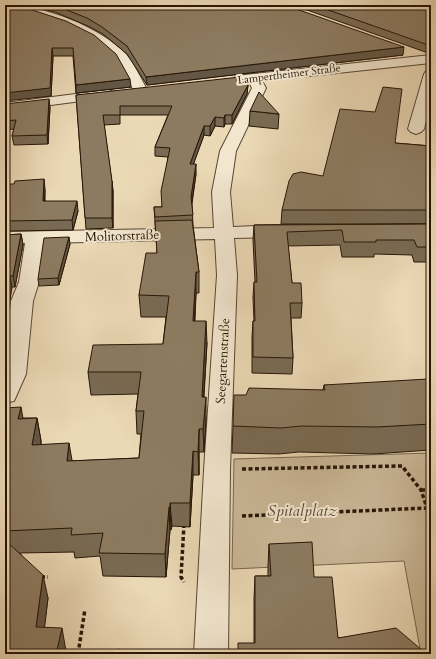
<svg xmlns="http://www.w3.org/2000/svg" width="436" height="659" font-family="Cardo,serif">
<rect width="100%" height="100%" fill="#ebd8b5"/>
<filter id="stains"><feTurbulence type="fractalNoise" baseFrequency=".005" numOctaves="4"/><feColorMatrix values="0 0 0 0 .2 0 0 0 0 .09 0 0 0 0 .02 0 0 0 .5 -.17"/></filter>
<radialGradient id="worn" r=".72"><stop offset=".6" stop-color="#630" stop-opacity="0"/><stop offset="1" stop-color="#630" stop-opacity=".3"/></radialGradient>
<polygon fill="#cab797" stroke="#78664f" points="431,453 431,654 421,654 404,561 232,569 234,459"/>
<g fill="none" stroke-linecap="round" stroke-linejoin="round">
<defs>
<g id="minor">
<path d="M7,5C43,5 100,27 126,54C135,65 141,79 148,91L146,94L141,95L136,94C129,84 126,71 118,61C92,29 46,19 8,7Z"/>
<polygon points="431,55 431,63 262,81 266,88 236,151 230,192 233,227 284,225 291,227 293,231 291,235 284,237 234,238 237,275 230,470 228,654 194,654 204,470 217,275 215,239 44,243 39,282 33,301 26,374 14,401 5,403 5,352 11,301 19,282 25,243 5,244 5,232 214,228 212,192 220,151 252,88 249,82 236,82 234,79 236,76"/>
<polygon points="431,70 431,100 424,129 421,132 416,134 411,132 408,129 424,74 426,71"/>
<polygon points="107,90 112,91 114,94 112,97 5,111 5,103"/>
</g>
</defs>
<use href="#minor" stroke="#584632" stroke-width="2"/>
<g stroke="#271607" stroke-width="3.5" stroke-dasharray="4 2.5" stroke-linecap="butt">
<polyline points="242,469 402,466 421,490 427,508"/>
<polyline points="421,490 431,490"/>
<polyline points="242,516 427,508 431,519"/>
<polyline points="184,524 181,577 184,582"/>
<polyline points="41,577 48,577"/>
<polyline points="78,654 85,609"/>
</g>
<use href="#minor" fill="#f2e6cf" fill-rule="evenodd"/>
</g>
<g fill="#796a53" stroke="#271607">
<polygon points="17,5 131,87 76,93 73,56 53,56 51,96"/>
<polygon points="24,5 285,5 403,55 147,85 127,54 103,34 88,26 55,12"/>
<polygon points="293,5 431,5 431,54"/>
<polygon points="248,85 247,94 232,124 225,124 224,127 215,126 210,136 204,135 193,164 196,174 192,204 193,225 199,272 199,293 196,293 195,321 207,343 204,397 206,420 204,452 199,452 199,475 193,475 190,527 172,526 171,530 170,530 166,577 103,576 100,556 75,558 74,552 20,553 48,598 44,628 66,651 5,654 5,408 23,418 37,418 41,441 41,444 72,461 139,458 141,434 137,434 136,411 138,394 91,395 88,372 163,344 166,317 141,317 139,295 157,253 154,207 162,207 168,157 155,156 155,147 168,115 120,115 120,124 104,125 113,191 113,228 86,229 76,95"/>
<polygon points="5,104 50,107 48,144 14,145 12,136 14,129 5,130"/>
<polygon points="250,111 279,114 278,129 249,126"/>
<polygon points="395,143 431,146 431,262 414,262 412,255 374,254 374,257 342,257 340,245 288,246 292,283 302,303 301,318 291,318 293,358 292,374 252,373 252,337 253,321 254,321 253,298 254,282 255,282 253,240 254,225 430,224 281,224 282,210 323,176"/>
<polygon points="5,184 45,189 45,201 78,211 73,230 5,231"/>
<polygon points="21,234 23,245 15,287 12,287 5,327 5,235"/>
<polygon points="70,244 59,285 39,286 38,279"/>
<polygon points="324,385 431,389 431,450 373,454 299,452 279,454 232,453 233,426 246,395 323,390"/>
<polygon points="269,544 314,577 338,638 423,651 430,654 254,643 254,599 255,576 268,576 268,567"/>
</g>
<g fill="#635644" stroke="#271607">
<polygon points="404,47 403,55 147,85 146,77"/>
<polygon points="52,48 53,56 51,96 5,101 5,93"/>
<polygon points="130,79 131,87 76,93 76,85"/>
<polygon points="248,85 247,94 232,124 232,115"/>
<polygon points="49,99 50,107 48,144 47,135"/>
<polygon points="225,115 225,124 224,127 224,118"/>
<polygon points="215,117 215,126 210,136 210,126"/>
<polygon points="204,126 204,135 190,174 190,164"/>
<polygon points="196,164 196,174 191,207 191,197"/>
<polygon points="44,179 45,189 44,211 43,201"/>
<polygon points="112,181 113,191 113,228 112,218"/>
<polygon points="77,201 78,211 73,230 72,220"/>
<polygon points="21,234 23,245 15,287 13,276"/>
<polygon points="69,237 70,244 59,285 58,278"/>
<polygon points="196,272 196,293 193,343 193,321"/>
<polygon points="10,276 12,287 5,327 5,303"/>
<polygon points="206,321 207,343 202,420 202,397"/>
<polygon points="206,397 206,420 204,452 203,429"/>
<polygon points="21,407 25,430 18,419"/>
<polygon points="37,418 41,441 37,468 32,445"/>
<polygon points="199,429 199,475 198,452"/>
<polygon points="69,443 73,466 67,461"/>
<polygon points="193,451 193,475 190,527 190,503"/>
<polygon points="170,503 172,526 171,530 170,507"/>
<polygon points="169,507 170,530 166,577 165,554"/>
<polygon points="43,575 48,598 42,650 36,627"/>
<polygon points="62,628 66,651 66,654 56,654"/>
</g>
<g fill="#8d7b61" stroke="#271607">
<polygon points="5,5 17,5 66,21 94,35 116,54 130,79 76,85 73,48 52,48 50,88 5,93"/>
<polygon points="54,5 285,5 404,47 146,77 127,46 102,27 87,18"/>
<polygon points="314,5 431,5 431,46"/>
<polygon points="240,77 248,85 232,115 225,115 224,118 215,117 210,126 204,126 190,164 196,164 191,197 193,215 155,217 154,207 162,207 161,191 170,148 155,147 172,106 120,106 120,115 103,115 112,181 112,218 85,218 76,95"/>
<polygon points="383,87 402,89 395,143 431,146 431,210 282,210 289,181 293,174 301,172 323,176 340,109 375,112"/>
<polygon points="259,92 279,114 250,111"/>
<polygon points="49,99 47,135 12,136 16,120 5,121 5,104"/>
<polygon points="44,179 43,201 77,201 72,220 5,221 5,184 14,184 15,181"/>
<polygon points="192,220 199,272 196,272 193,321 206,321 202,397 206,397 203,429 199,429 198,452 193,451 190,503 170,503 170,507 169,507 165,554 99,553 103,533 71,535 72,528 5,531 5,408 21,407 18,419 37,418 32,445 69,443 67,461 139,458 144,411 136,411 141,372 88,372 93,345 163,344 169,296 139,295 146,253 157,253 155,221"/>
<polygon points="431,224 431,247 417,247 414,240 376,240 376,242 344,242 342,230 287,232 292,283 301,283 302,303 290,303 293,358 253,357 253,321 255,321 254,282 257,282 254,225"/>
<polygon points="21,234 13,276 10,276 5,303 5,235"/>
<polygon points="69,237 58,278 38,279 44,238"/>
<polygon points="428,379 431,389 431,424 377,427 301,426 281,428 233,426 234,395 246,395 249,388 325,390 324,385"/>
<polygon points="5,540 43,575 36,627 62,628 56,654 5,654"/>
<polygon points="312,542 314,577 332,577 338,638 396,628 423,651 425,649 430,654 238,654 238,643 255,643 255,576 271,576 269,544"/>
<polygon points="118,649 136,654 117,654"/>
</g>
<g text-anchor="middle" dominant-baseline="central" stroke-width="4" stroke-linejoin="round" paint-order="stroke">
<g font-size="11" fill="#271607" stroke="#f2e6cf">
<text transform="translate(289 74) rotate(-7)">Lampertheimer Straße</text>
</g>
<g font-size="13" fill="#271607" stroke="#f2e6cf">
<text transform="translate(122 236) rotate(-2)">Molitorstraße</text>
<text transform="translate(223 361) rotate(-87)">Seegartenstraße</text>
</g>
<g font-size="16" font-style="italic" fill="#584632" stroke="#f2e6cf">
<text x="302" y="511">Spitalplatz</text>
</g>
</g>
<rect width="436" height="659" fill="none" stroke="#ebd8b5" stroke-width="20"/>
<rect x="6" y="6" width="424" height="647" fill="none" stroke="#271607" stroke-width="2"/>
<rect x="10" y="10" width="416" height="639" fill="none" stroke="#271607"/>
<rect width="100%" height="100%" filter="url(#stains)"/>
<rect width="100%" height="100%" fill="url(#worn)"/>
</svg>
